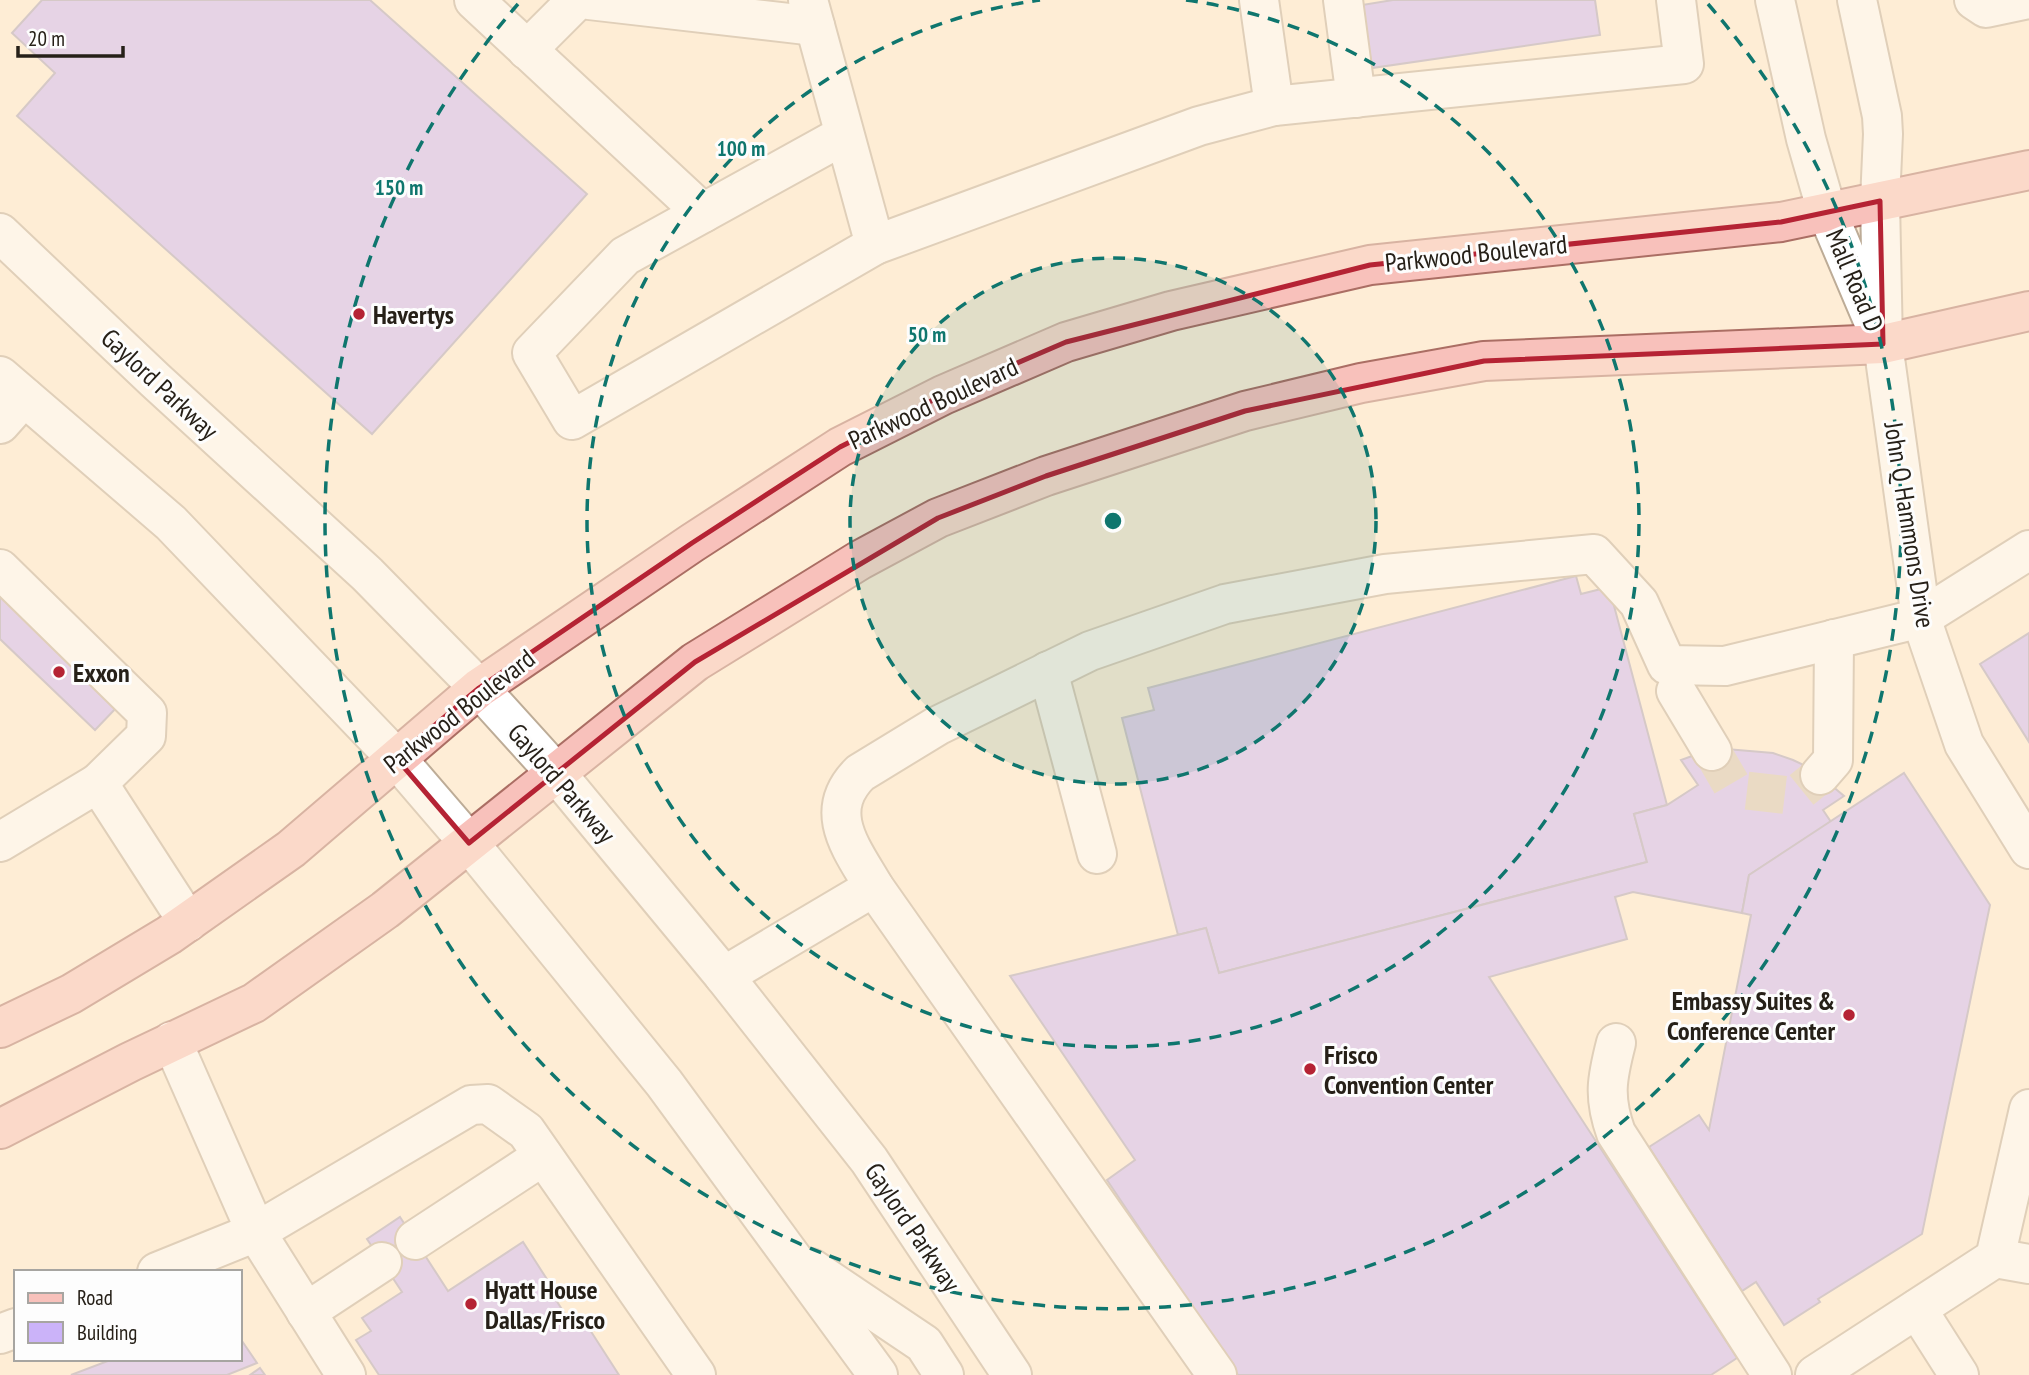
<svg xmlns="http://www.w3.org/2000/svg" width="2029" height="1375" font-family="'PT Sans Narrow',sans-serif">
<rect width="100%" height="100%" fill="#feedd6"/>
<g fill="#cbb3f9" stroke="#a69eb6" stroke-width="2">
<polygon points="42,0 370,0 587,194 372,434 17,116 55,73 12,33"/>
<polygon points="1393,0 1595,0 1600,35 1372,68 1362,5"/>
<polygon points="1576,576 1581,594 1609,587 1667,805 1634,814 1647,862 1219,973 1206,928 1178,935 1122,718 1154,710 1148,688"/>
<polygon points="0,594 118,706 95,730 0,639"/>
<polygon points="2029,633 2029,742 1980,664"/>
<polygon points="1726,749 1773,753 1793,760 1812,769 1844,796 1823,810 1831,822 1749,875 1742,913 1633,892 1615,897 1627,939 1489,977 1737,1358 1711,1375 1238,1375 1107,1180 1135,1160 1010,976 1206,928 1219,973 1647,862 1634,814 1667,805 1698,785 1681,760 1703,752"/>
<polygon points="1904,773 1990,905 1922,1234 1818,1299 1820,1302 1784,1325 1756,1282 1742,1291 1649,1147 1699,1115 1709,1130 1751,915 1742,913 1749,875"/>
<polygon points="400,1217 448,1291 523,1242 552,1287 549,1289 570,1322 581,1316 619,1375 379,1375 356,1340 371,1331 362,1318 402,1292 367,1239"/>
<polygon points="240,1338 257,1363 227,1375 71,1375 113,1359 240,1359"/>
<polygon points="260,1368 265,1375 250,1375"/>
</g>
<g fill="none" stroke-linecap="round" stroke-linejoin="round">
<polyline stroke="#d3c4b0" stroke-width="38" stroke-dasharray="38 19" stroke-linecap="butt" points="1712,751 1734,789 1794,796 1820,775"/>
<defs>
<g id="minor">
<polyline points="474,0 703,213"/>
<polyline points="589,0 815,26"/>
<polyline points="808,0 875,245 572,420 532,353 625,256 844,135"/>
<polyline points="1259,0 1274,106 1684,64 1676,0"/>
<polyline points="1343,0 1356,98"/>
<polyline points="1775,0 1806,139 1827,212 1875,325"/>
<polyline points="1857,0 1882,116 1883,134 1880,201 1883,344 1921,618 1964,744 2029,849"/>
<polyline points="1974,0 1986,8 2024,0"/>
<polyline points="527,50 577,0"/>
<polyline points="0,233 155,380 367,574 479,688 556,773 724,976 869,1160 1012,1375"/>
<polyline points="875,245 1199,126 1274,106"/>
<polyline points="0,376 171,523 396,758 469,843 664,1083 878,1375"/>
<polyline points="0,424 24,397"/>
<polyline points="0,569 147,713 146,736 98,783"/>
<polyline points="1048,671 1097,854"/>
<polyline points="1676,691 1712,751"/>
<polyline points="1820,775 1833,760 1834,639"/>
<polyline points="0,842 98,783 188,922"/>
<polyline points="724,976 874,887"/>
<polyline points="172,1041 256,1232 471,1105 488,1104 526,1131 696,1375"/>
<path d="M1616,1043C1607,1078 1603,1097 1616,1133L1772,1375"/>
<polyline points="415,1240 543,1156"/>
<polyline points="1995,1258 2029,1264"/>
<polyline points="811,1268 924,1344 944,1375"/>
<polyline points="157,1272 256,1232 346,1375"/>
<polyline points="1917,1309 1959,1375"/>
<polyline points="306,1312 382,1262"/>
<polyline points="0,1334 16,1328"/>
<path d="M1217,1375L874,887C852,849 821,812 860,773L937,726L1090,651L1225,604L1385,574L1594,554L1639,603L1667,665L1725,666L1921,618L2029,550"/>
<polyline points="1815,1375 1995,1258 2029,1109"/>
</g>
<g id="major">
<polyline points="0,1028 71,994 169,935 291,849 479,688 692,543 840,447 943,395 1066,342 1171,311 1370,265 1781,222 2029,170"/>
<polyline points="0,1129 130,1062 254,1003 385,910 695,662 860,560 938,518 1046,476 1245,411 1361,383 1484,361 1883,344 2029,311"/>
</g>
</defs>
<use href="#minor" stroke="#bdac97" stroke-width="42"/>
<use href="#major" stroke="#ab6e64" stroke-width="42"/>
<use href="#minor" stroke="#fff" stroke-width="38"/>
<use href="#major" stroke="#f8c1bb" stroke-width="38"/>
</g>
<path d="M0 0H2029V1375H0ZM1880,201L1883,344L1484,361L1245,411L1046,476L938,518L695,662L469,843L396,758L479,688L692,543L840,447L943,395L1066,342L1370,265L1781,222Z" fill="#feedd6" fill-opacity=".55" fill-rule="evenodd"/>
<path fill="none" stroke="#b52334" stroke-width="5" stroke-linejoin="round" d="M1880,201L1883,344L1484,361L1245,411L1046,476L938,518L695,662L469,843L396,758L479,688L692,543L840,447L943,395L1066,342L1370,265L1781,222Z"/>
<circle cx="1113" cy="521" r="263" fill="#0f766e" fill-opacity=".12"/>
<g fill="none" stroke="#0f766e" stroke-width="3.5" stroke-dasharray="12 9">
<circle cx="1113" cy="521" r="263"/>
<path d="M1186 0A526 526 0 1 1 1040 0"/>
<path d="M1708 4A788 788 0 1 1 518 4"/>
</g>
<g fill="#b52334" stroke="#fdfdfd" stroke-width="2.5">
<circle cx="359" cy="314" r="7"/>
<circle cx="59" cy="672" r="7"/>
<circle cx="1849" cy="1015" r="7"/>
<circle cx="1310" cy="1069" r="7"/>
<circle cx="471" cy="1304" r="7"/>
</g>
<g text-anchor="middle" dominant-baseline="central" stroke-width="6" stroke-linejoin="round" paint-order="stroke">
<g font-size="26" fill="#262018" stroke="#fdfdfd">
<text transform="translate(1476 253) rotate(-6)">Parkwood Boulevard</text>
<text transform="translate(1855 280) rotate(67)">Mall Road D</text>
<text transform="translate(160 384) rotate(43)">Gaylord Parkway</text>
<text transform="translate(933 403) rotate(-25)">Parkwood Boulevard</text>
<text transform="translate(1910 525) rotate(81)">John Q Hammons Drive</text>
<text transform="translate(459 711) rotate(-38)">Parkwood Boulevard</text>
<text transform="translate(562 783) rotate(49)">Gaylord Parkway</text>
<text transform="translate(913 1227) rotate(56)">Gaylord Parkway</text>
</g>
<g font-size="26" font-weight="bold" fill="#262018" stroke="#fdfdfd" text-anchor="start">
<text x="373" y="314">Havertys</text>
<text x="73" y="672">Exxon</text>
<text x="1835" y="1000" text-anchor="end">Embassy Suites &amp;<tspan x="1835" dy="30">Conference Center</tspan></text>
<text x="1324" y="1054">Frisco<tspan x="1324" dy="30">Convention Center</tspan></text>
<text x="485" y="1289">Hyatt House<tspan x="485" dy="30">Dallas/Frisco</tspan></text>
</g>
</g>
<circle cx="1113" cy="521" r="10" fill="#0f766e" stroke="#fdfdfd" stroke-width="3.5"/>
<g font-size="21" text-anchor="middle" font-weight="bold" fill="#0f766e" stroke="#fdfdfd" stroke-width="6" stroke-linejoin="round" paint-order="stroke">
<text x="741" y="156">100 m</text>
<text x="399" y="195">150 m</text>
<text x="927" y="342">50 m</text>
</g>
<rect x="14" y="1270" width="228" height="91" fill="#fdfdfd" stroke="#a7a5a1" stroke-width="2"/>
<rect x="28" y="1293" width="35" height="10" fill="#f8c1bb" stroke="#a7a5a1" stroke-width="2"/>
<text x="77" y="1305" font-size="21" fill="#262018">Road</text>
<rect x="28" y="1322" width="35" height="21" fill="#cbb3f9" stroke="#a7a5a1" stroke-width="2"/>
<text x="77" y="1340" font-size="21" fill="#262018">Building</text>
<path d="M18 46v10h105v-10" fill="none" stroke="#262018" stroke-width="3.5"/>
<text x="28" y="46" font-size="21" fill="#262018" stroke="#fdfdfd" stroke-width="5" paint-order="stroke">20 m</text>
</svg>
